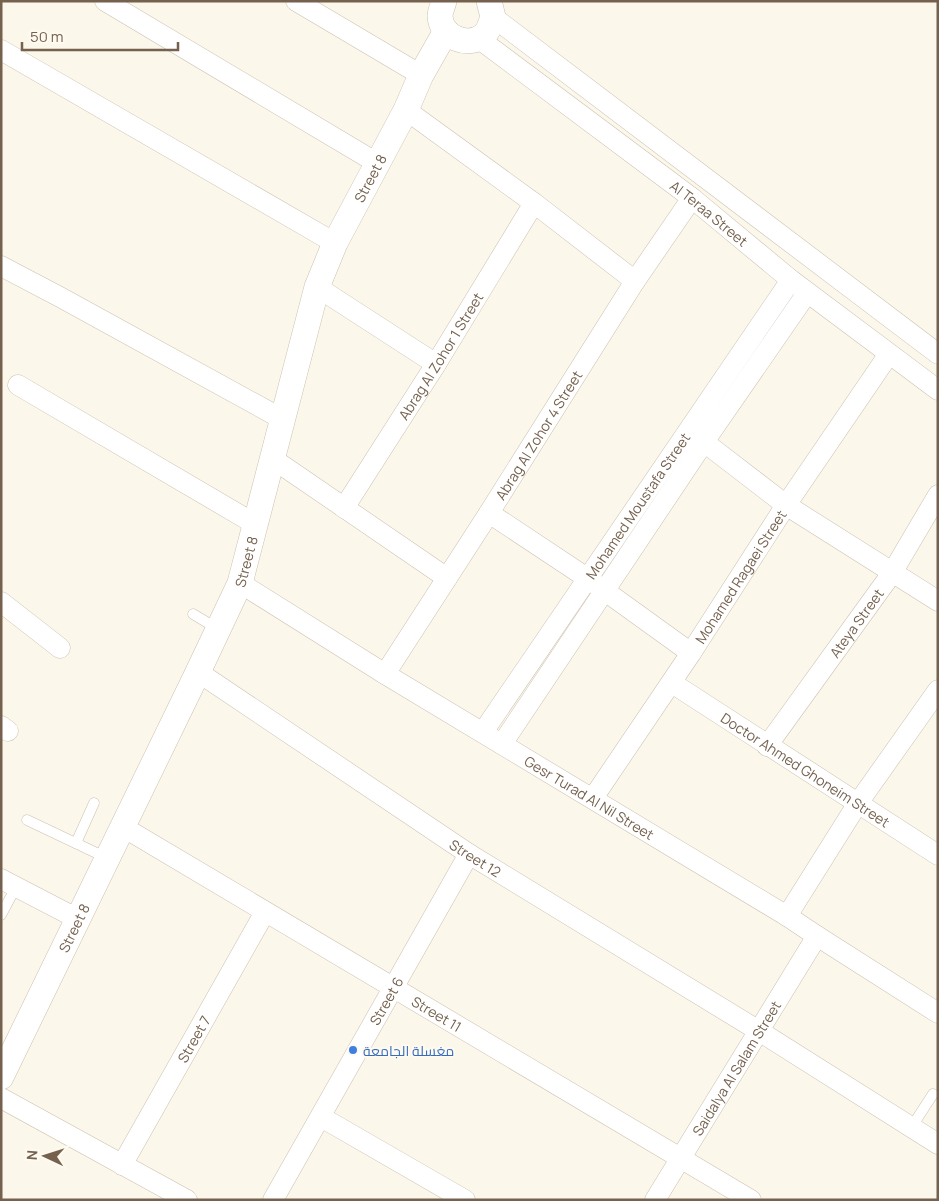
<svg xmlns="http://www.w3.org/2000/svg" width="939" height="1201" font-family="Manrope,Cairo,sans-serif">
<rect width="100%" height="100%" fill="#fbf7ea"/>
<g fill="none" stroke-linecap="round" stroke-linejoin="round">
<defs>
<g id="service">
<polyline points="193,614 218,629"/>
<polyline points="27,820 107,858"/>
<polyline points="76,843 94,803"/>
<polyline points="1,915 16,887"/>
<polyline points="911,1128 933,1094"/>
</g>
<g id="minor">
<polyline points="105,1 377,163"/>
<polyline points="296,1 421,75"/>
<polyline points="493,17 938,354"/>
<path id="s1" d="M478,38L692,198L791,280L938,390"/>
<polyline points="1,50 335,243"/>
<polyline points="406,110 534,203 635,281"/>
<polyline points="1,266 60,297 284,420"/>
<polyline points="317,287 436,364"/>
<polyline points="18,385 255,524"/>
<polyline points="704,442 786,505 938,601"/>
<polyline points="273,459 447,578"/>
<path id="s2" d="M344,508L436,364L534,203"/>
<polyline points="489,513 587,578 691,653"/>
<path id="s3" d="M240,583L385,674L787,916L817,936L938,1013"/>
<polyline points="1,602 60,648"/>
<path id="s4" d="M198,672L469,854L759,1031L938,1144"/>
<path id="s5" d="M385,674L489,513L635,281L692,198"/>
<path id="s6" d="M672,683L938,855"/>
<polyline points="1,726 8,731"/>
<path id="s7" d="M483,732L791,280"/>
<polyline points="502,744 704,442 807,293"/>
<path id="s8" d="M767,746L892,573L938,495"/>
<path id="s9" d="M593,798L691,653L786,505L889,354"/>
<path id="s10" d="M123,827L751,1200"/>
<polyline points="1,879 78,919"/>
<polyline points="787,916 858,803 938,690"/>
<polyline points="1,1098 187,1200"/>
<polyline points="321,1117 465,1200"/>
<path id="s11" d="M122,1165L265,912"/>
<path id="s12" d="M273,1200L469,854"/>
<path id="s13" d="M655,1200L817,936"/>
</g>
<g id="tertiary">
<path d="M444,1C443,5 440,12 440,16C441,38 469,48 484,35C489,31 491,22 493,17L489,1"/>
<path id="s14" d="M1,1077L198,672L240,583L317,287L335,243L406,110L421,75L446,31"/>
</g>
</defs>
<use href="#service" stroke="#cdc0b0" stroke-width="11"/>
<use href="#minor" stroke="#cdc0b0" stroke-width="21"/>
<use href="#tertiary" stroke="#cdc0b0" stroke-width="26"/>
<use href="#service" stroke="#fff" stroke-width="10"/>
<use href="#minor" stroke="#fff" stroke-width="20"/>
<use href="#tertiary" stroke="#fff" stroke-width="25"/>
</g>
<circle fill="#3f7fe0" stroke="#fefaf0" stroke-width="2" cx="353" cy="1050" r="5"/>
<g text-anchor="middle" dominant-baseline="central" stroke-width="4" stroke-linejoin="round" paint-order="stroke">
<g font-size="14" fill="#75614e" stroke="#fefaf0">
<text stroke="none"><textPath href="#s14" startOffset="976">Street 8</textPath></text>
<text stroke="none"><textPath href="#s1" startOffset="290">Al Teraa Street</textPath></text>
<text stroke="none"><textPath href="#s2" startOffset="180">Abrag Al Zohor 1 Street</textPath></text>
<text stroke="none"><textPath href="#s5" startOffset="284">Abrag Al Zohor 4 Street</textPath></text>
<text stroke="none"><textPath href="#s7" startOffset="274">Mohamed Moustafa Street</textPath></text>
<text stroke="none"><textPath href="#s14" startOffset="571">Street 8</textPath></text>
<text stroke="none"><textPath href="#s9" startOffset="266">Mohamed Ragaei Street</textPath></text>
<text stroke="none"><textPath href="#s8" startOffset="152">Ateya Street</textPath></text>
<text stroke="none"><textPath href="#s6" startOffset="159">Doctor Ahmed Ghoneim Street</textPath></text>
<text stroke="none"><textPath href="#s3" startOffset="410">Gesr Turad Al Nil Street</textPath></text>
<text stroke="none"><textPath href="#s4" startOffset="334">Street 12</textPath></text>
<text stroke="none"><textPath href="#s14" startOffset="166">Street 8</textPath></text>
<text stroke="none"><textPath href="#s12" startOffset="229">Street 6</textPath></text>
<text stroke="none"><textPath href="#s10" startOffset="365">Street 11</textPath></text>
<text stroke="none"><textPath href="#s11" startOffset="145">Street 7</textPath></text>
<text stroke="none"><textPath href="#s13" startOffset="155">Saidalya Al Salam Street</textPath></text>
</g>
<g font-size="14" fill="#366cbe" stroke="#fefaf0" text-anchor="start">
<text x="363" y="1050">مغسلة الجامعة</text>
</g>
</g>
<rect width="939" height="1201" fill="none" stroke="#75614e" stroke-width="5"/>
<g transform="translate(45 1156) rotate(274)" stroke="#fefaf0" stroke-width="4" paint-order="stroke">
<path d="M0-4L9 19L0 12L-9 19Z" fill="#75614e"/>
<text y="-8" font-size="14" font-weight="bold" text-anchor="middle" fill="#75614e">N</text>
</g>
<path d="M22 42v8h156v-8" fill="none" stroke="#75614e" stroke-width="2.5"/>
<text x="30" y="42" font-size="15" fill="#75614e" stroke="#fefaf0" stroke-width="4" paint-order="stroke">50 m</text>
</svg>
